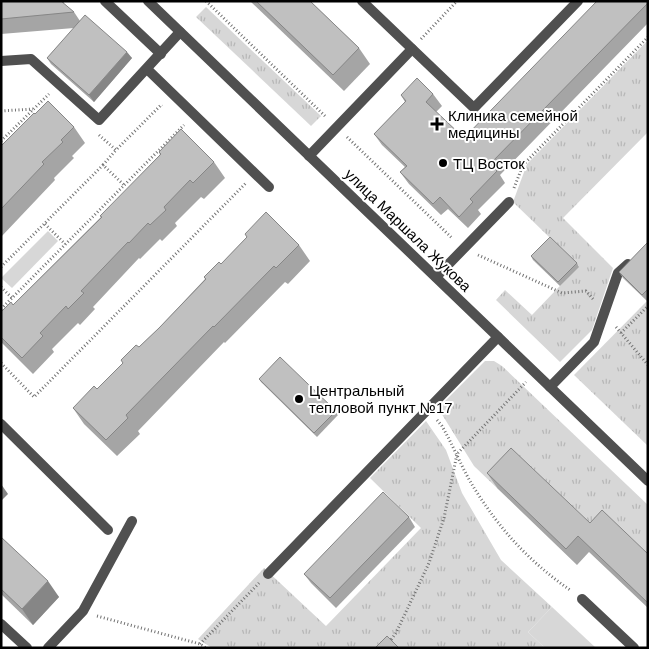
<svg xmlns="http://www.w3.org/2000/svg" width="649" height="649" font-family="Helvetica,sans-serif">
<defs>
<pattern id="grass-tufts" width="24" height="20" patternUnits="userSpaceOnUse" patternTransform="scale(1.25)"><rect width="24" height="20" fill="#d7d7d7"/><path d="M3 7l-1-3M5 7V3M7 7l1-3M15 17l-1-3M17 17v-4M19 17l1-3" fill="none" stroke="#b7b7b7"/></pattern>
</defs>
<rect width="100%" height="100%" fill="#fff"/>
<g fill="url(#grass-tufts)">
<polygon points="206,7 321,116 311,126 196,17"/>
<polygon points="648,40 648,132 563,218 613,268 592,330 560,362 496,300 505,290 532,315 579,266 513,202 527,164"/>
<polygon points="648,300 648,446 574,375"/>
<polygon points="485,361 494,361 502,366 648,505 648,559 601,539 522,464 498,489 474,466 438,408"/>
<polygon points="426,421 446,450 462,493 501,560 552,607 528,632 545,648 212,648 198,639 264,568 326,626 421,528 370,478"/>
</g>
<g fill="#d7d7d7">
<polygon points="48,231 58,241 12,288 1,278"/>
<polygon points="552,607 596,648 545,648 528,632"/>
</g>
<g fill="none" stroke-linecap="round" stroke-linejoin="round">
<g stroke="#727272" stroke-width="3" stroke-dasharray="1 2.5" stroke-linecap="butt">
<polyline points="206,1 326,117"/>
<polyline points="421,39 457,1"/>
<polyline points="1,111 33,109"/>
<polyline points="99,135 116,150 161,105 162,106"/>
<polyline points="347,137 452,238"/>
<polyline points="1,141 49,94"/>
<polyline points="103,165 116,150"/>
<polyline points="514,188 523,165 648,37"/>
<polyline points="45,224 65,244"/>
<polyline points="478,255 562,293 586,291 593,299"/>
<polyline points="1,267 103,165 124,185"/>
<polyline points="1,287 12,298"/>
<polyline points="1,309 184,125"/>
<polyline points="616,327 648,365"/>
<polyline points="621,333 648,306"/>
<polyline points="1,363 34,397 246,183"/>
<path d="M437,420L442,426C454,447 463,471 476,491C502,532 530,562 570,590"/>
<polyline points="97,616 200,644 206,648"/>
<polyline points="200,644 259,583"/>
<polyline points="385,648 396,633 429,563 444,518 457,454 526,382"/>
</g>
<g stroke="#505050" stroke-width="10">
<polyline points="105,1 161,54"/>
<polyline points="362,1 474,108 578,1"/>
<polyline points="1,61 31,59 99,120 180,32"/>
<polyline points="147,69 269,187"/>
<polyline points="309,156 412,49"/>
<polyline points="436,277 509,202"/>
<polyline points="550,387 594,342 618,273 628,264"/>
<polyline points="1,424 108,530"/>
<polyline points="268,574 498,337"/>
<polyline points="582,599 634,648"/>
<polyline points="1,624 27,648"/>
<polyline points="48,648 83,611 132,521"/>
</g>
<polyline stroke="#505050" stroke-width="10" points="148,1 648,481"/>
</g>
<g fill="#a5a5a5">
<polygon points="1,1 64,1 64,4 74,12 80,21 132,58 94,102 51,64 47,58 74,28 1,34"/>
<polygon points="250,1 310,1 359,48 370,64 344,91"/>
<polygon points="648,1 648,23 500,175 505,183 478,210 481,214 468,228 448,209 441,215 409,184 400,172 405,167 382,145 374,134 405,102 401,95 433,94 442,106 436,112 464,138"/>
<polygon points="35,114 74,127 85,143 72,156 74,158 54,178 55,180 1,237 1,146"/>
<polygon points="159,152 214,162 225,178 204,199 201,197 175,223 177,226 162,241 160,239 140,259 139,258 93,307 95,309 80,325 78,323 52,349 54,352 33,374 1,342 1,312 13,305 101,217 160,155"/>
<polygon points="245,234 299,245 310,261 288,284 285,282 225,343 224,342 138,431 140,434 117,456 84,424 73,408 97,389 123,363 121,360 139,347 159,328 205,279 204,277 221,264 247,237"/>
<polygon points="648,243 648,300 647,301 623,278 619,272"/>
<polygon points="531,256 577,263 579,267 560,286 533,260"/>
<polygon points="259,379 336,411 338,415 317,437 261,382"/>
<polygon points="487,473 590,523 648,554 648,608 589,552 577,565 498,489"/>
<polygon points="409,517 415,527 336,608 311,583 304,574"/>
<polygon points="1,537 59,597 33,625 1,594"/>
</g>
<g fill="#868686">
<polygon points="127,52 132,58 94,102 89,95"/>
<polygon points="1,484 8,494 1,501"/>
<polygon points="48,581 59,597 33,625 22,609"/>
</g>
<g fill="#c0c0c0" stroke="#868686">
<polygon points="1,1 61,1 74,12 1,19"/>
<polygon points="256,1 310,1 359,48 333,75"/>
<polygon points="597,1 648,1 648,3 490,164 497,171 470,199 473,202 459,217 440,197 433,204 400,172 407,166 374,134 406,101 401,95 417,78 433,94 426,102 464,138"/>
<polygon points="85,15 127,52 89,95 47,58"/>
<polygon points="48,101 74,127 61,140 63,142 42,162 44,164 1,209 1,146 34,113 35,114"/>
<polygon points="181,129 214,162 193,183 190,180 164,207 166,210 150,225 148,223 129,243 128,242 81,291 84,293 68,309 66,306 40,333 43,336 22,358 1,337 1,312 11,302 13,305 102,217 100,216 161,154 159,152"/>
<polygon points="266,212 299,245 276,268 274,266 214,327 213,326 126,415 128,418 106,440 73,408 94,386 97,389 123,363 121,360 136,345 139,347 159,328 206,279 204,277 219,262 221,264 247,237 245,234"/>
<polygon points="550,237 577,263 558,282 531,256"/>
<polygon points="647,243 648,243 648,289 642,295 619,272"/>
<polygon points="280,357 336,411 314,433 259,379"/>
<polygon points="511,448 590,523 602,510 648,554 648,603 578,536 566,549 487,473"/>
<polygon points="383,492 409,517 330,598 304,574"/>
<polygon points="1,537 48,581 22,609 1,589"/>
<polygon points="387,636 399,648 375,648"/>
</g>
<g fill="#000" stroke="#fff" stroke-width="2">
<path d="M434.5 116.5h5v5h5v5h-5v5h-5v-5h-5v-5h5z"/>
<circle cx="443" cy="163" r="5"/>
<circle cx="299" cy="399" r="5"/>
</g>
<g text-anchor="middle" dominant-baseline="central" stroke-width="4" stroke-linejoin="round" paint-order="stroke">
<g font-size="15" fill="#000" stroke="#fff" text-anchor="start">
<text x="448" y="115">Клиника семейной<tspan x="448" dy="17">медицины</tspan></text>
<text x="453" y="163">ТЦ Восток</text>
<text x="309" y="390">Центральный<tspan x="309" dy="17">тепловой пункт №17</tspan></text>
</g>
<g font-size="15" fill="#000" stroke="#fff">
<text transform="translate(408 230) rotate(44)">улица Маршала Жукова</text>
</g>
</g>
<rect width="649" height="649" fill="none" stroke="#000000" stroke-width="5"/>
</svg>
